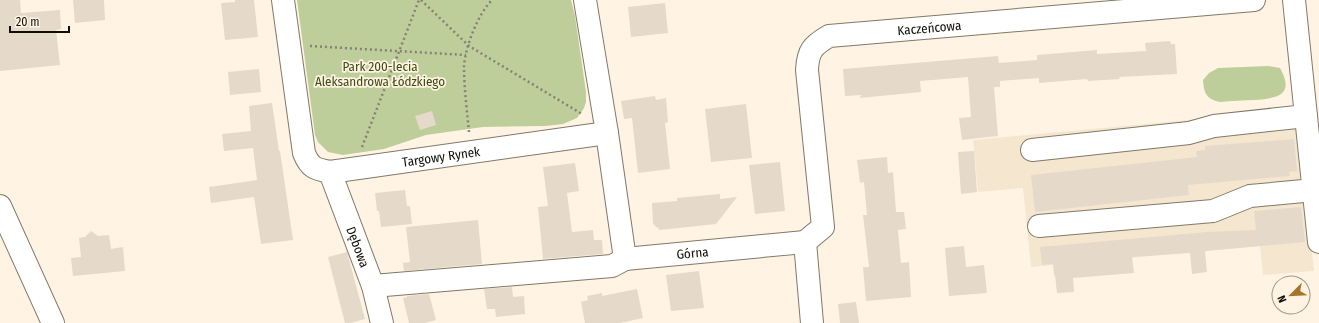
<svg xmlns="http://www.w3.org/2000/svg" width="1319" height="323" font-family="'Fira Sans Condensed',sans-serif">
<rect width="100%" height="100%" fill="#fff4e3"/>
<polygon fill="#f5e7cf" points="1297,109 1314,271 1263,275 1260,246 1031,267 1023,188 978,192 973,140 1199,119"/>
<g fill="#bdce9b">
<polygon points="297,0 571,0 575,16 586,92 586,102 584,108 580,114 577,118 563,124 546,126 483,127 426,135 384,149 343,155 328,152 318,142 315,135"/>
<path d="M1268,66L1280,68C1295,95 1278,98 1255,100C1243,100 1232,101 1220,102C1206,99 1204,93 1203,80L1209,73L1218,68Z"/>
</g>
<g fill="#e5d9c9">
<polygon points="0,0 20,0 21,13 60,10 61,29 56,30 60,65 0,71"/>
<polygon points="73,0 104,0 105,20 75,23"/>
<polygon points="235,0 254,0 258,37 225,40 221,3 235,2"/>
<polygon points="665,3 668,33 631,37 628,7"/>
<polygon points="1170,41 1171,44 1175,44 1177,74 1119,77 1120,79 1088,81 1087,79 1039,83 1039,78 1000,81 1000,87 994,87 998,136 962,140 959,118 971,117 968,77 920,81 921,92 860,98 861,95 845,96 843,69 998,56 999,63 1037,60 1037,55 1097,50 1097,54 1146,51 1145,43"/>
<polygon points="259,69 261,92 230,95 228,72"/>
<polygon points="655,96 656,100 666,98 668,122 665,123 670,169 638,173 632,118 624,119 621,101"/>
<polygon points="272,103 279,151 280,151 293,240 261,244 254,197 211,203 209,187 257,180 253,148 224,151 222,134 251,131 249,106"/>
<polygon points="746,104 752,158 711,162 705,109"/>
<polygon points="432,111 436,125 420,130 415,116"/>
<polygon points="1294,139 1297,171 1289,172 1290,176 1188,185 1189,195 1035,212 1031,175 1197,157 1196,151 1205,150 1205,146"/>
<polygon points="974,151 977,192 961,194 958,152"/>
<polygon points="887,157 888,173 893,172 896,212 904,212 906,229 898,230 901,263 909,262 911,297 866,301 863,267 869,267 863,215 867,215 864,182 860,183 857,160"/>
<polygon points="780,162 785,211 755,214 749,165"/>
<polygon points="575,163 579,191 567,193 572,232 593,230 594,240 602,240 603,254 543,259 538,207 548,206 543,167"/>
<polygon points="405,190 407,206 410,206 412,224 381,227 379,211 377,211 375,193"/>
<polygon points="720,194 720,199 737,197 716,224 660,230 653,224 652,203 677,201 677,198"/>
<polygon points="1301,207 1305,242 1205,251 1207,272 1192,274 1190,253 1132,257 1134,273 1073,278 1074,292 1057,293 1055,275 1054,276 1053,264 1042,265 1040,247 1207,232 1256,230 1254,211"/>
<polygon points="478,220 482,264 404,271 403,263 410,262 406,227"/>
<polygon points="91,231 98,236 109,235 111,249 123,247 125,271 73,276 71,258 81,257 79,238 85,237"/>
<polygon points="964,246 966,267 984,265 987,293 949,296 945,248"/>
<polygon points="347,252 365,319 350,323 345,323 328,257"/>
<polygon points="699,271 704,308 671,311 666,275"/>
<polygon points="512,287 513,297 524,296 525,314 496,317 495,309 487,309 484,289"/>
<polygon points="637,289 643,318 620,323 585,323 581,302 588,300 587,296 602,293 602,296"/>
<polygon points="429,294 436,320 425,323 409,323 403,298 407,297 407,296"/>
<polygon points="856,302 859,323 840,323 838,304"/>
</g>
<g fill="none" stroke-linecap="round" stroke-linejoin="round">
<defs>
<g id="minor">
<path id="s1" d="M283,0L304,153C310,168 315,169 330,172L607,133L585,0"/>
<polyline points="1294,0 1319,242"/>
<path id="s2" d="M607,133L625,259L805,242"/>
<polyline points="1032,150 1189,133 1214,126 1306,116"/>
<path id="s3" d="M330,172L373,286L382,323"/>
<polyline points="0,206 53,323"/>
<polyline points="1039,226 1213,211 1250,196 1314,190"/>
<path id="s4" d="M805,242L823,227L807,70C808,51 812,46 829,36L1254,0"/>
<polyline points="805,242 812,323"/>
<polyline points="373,286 612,266 625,259"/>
</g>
</defs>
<use href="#minor" stroke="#817869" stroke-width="24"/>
<g stroke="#878075" stroke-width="2.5" stroke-dasharray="2 3" stroke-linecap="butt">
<polyline points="421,0 469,46 582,114"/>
<polyline points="310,46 466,55"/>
<path d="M469,132C467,111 464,87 464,67C465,47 478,14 492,0"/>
<polyline points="362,147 419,0"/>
</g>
<use href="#minor" stroke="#fff" stroke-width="22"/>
</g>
<g text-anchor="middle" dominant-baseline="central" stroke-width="3.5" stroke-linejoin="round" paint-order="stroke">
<g font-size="13" fill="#100d07" stroke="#fff4e3">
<text stroke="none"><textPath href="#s4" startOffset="325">Kaczeńcowa</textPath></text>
<text stroke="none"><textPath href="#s1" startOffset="301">Targowy Rynek</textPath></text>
<text stroke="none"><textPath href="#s3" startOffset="80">Dębowa</textPath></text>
<text stroke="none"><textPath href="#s2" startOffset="195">Górna</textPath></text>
</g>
<g font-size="13" fill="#3c4a12" stroke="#fff4e3">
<text x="380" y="66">Park 200-lecia<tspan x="380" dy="15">Aleksandrowa Łódzkiego</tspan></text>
</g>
</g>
<g transform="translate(1291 295) rotate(246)"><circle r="19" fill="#fff4e3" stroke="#9f988b"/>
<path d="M0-3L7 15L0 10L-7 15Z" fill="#a57429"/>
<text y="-6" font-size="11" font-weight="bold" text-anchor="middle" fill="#100d07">N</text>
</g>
<path d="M10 26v6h59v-6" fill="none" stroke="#100d07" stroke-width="2"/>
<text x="16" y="26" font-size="12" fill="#100d07" stroke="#fff4e3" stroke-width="3" paint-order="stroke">20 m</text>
</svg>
